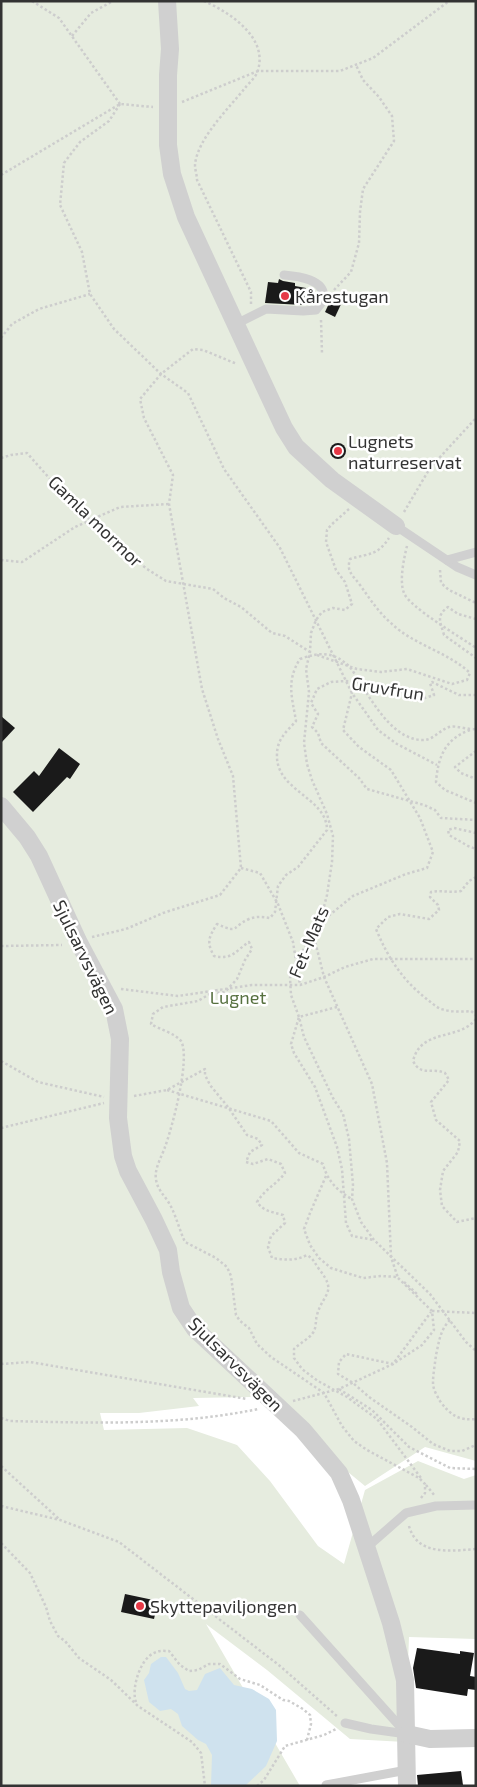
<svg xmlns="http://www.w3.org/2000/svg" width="477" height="1787" font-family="'Exo 2',sans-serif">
<rect width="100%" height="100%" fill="#fff"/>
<polygon fill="#e6ecdf" points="1,1 476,1 476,1461 425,1447 365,1486 259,1399 251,1397 193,1398 199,1406 139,1413 100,1413 104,1430 187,1428 237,1445 270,1481 318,1546 344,1564 365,1490 418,1461 464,1479 476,1475 476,1639 409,1637 405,1742 350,1739 267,1670 206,1624 300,1786 1,1786"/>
<polygon fill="#cfe2ee" points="161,1657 166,1657 178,1673 185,1689 189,1691 197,1690 205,1674 220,1668 234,1685 252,1689 269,1699 276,1710 277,1741 266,1766 245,1786 211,1786 212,1755 206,1744 198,1740 182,1726 178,1714 171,1709 160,1711 149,1702 144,1680 149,1673 151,1664"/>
<g fill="#1a1a1a">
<polygon points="279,279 283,281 295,283 295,286 306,288 303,305 265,303 268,282 278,283"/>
<polygon points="333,295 343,300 335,317 325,312"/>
<circle cx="338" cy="451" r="8"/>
<polygon points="1,716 15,728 1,743"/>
<polygon points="59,748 80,764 70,779 67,777 33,812 13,792 34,771 39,776"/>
<polygon points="125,1594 158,1601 154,1619 121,1612"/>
<polygon points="417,1648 460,1654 460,1651 474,1653 470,1676 476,1677 476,1690 468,1689 467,1696 416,1688 413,1668"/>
<polygon points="461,1771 463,1785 418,1786 417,1775"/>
</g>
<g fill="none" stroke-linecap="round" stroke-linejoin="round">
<g stroke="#cdcdcd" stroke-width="2.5" stroke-dasharray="2.5 2.5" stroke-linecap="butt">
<polyline points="32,1 59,18 120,104"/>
<path d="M204,1C229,12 268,37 258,70C257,76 249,83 245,88C229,108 197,139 195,165C195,170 197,175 197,180L251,292V305"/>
<polyline points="72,36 91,13 113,1"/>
<polyline points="182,102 258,71 340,71 373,58 449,1"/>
<polyline points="120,104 109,121 80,142 64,163 60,205 82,252 90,294 114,329 161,374 188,393 224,469 280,548 352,693 378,730 397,744 437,765"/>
<polyline points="1,175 120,104 153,107"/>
<polyline points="334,290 351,272 359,243 360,212 363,189 394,141 392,116 379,97 363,80 356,65"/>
<polyline points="321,320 322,353"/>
<polyline points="1,338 12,324 39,309 90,294"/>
<polyline points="1,458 11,455 27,453 66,497 106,535 123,544 134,559 147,569 166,581 213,589 224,598 241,607 272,633 285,636 310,652"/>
<polyline points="349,509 331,525 327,530 326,542 336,570 345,582 352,604 345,610 333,608 322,612 316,620 311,633 310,652 306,669 309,692 304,743 307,764 312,780 327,814 333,836 332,862 327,895 320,922 296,962 290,978 291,995 299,1017 304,1037 333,1098 343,1114 349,1139 353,1185 352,1199 361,1222 374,1240 430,1294 466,1342 476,1351"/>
<polyline points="404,512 430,468 476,418"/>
<path d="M407,546C404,558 399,581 404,593C409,607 462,638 476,648"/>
<polyline points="1,560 22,562 75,527 120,507 169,504"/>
<polyline points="440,570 441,583 449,590 476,603"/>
<path d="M476,619L458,614L448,607C436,616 440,621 444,635L476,658"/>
<path d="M317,655L357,669L381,672L407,669L452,684L467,680L470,673C448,652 414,645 392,624C379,613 370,599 360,585C353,575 346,572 350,559C370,553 377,556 389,538"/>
<polyline points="476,695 459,695 432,682 430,683 434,695 425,698 376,685 346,681 331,682 317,689 311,703 318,714 312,727 318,733 321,743 359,778 367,789 424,805 435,810 441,818 476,820"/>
<path d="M470,730C445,739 438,757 436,782L445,790L476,803"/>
<polyline points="476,751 455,767 461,773 476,779"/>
<polyline points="476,833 454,828 448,830 449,835 468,846 476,849"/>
<polyline points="241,868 260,873 278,904 293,942 300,985"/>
<path d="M476,877L469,881L461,891C450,893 442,890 431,892L430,897L438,905L439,910L429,919L400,914L388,917L376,929C388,958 403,981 428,1000C432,1003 436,1007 441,1009C450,1012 461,1012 471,1011L476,1015"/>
<polyline points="321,922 353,896 406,874 427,868 433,852 420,818 391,770 359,747 343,730 352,693"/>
<polyline points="313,933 324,977 372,1084 387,1163 391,1257 398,1278"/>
<polyline points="92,937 126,929 163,913 220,895 241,868 233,776 218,739 202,689 169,504 173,475 144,418 140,399 161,374 193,349 203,350 237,364"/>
<polyline points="1,946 62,945"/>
<polyline points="121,989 178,996 252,985 300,985 324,977 345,967 373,959 476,959"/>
<polyline points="337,1007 299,1017 291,1044 294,1053 315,1087 337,1147 342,1169 346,1223 352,1236 374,1240"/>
<path d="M476,1019C459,1041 421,1028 413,1061C421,1077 432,1067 445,1073L449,1080L431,1102L436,1120L460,1141L458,1152L443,1171L440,1190L442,1206L457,1222L476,1218"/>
<polyline points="1,1061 38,1082 104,1097"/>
<path d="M167,1090L271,1121L299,1153L323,1164C327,1180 337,1191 352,1199"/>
<path d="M134,1096L167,1090L205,1069V1075L210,1085L228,1107L247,1135L258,1139L262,1145L250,1152L246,1162L253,1164L268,1159L281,1164L285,1173C276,1185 266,1188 257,1202C263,1211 272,1212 283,1215L285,1223L271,1236L268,1247L272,1258C285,1260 296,1261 307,1255C314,1259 315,1264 319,1269C338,1293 323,1293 317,1315C315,1322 317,1328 312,1334C308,1339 299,1344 294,1349V1358L302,1369L318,1381L347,1397L377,1419L421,1478"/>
<polyline points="1,1128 104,1103"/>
<polyline points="326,1176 310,1213 304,1229 310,1245 319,1258 331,1268 363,1278 381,1276 397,1277 432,1311 434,1330 422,1345 393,1364 346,1354 339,1362 338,1374 353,1383 369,1397 412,1427 433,1444 450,1451 462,1451 476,1445"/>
<polyline points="404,1282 417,1294"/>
<polyline points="432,1311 476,1313"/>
<path d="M450,1320C440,1330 439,1342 436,1355C435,1364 433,1374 433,1383C433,1389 437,1396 440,1401C450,1415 459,1421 476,1419"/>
<polyline points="1,1364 30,1362 247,1399"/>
<polyline points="339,1389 372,1410 409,1447 450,1468 476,1469"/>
<polyline points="293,1401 339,1389 393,1364 431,1312"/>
<path d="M1,1418L10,1421C93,1423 177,1426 258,1409"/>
<polyline points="1,1466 59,1519"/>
<polyline points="426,1485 435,1496"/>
<path d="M421,1498L425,1493V1484L419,1478L367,1450L354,1441L342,1426L324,1393L271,1357L257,1344L249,1328L240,1321L236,1315L231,1276L227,1267L216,1258L185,1242C179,1229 176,1215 169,1203C164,1195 157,1189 156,1179C154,1169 162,1156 165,1147C172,1128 191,1058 181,1041C176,1034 159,1029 151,1024L153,1014L163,1007L198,1001L213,992L220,993L225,992L237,979L245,960L252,949L249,942C235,951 233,960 214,956C206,942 209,937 217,924C240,934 231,927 249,919C256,916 263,917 270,918L275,912L278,886L286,875L298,867L327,830C327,797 275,791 277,754C277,748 279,741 283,736C286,731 292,726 296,721C292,697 286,681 300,659C320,652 333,651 350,667C367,691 388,738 421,740C433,741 438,731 449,727C456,725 468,730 476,729"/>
<polyline points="1,1506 60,1520 119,1542 280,1666 338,1717"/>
<path d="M409,1526C417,1556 451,1551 476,1549"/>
<polyline points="1,1543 30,1573 46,1607 50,1621 58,1636 65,1641 79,1658 111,1680 138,1706 192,1742 201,1753 205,1786"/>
<path d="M136,1702C131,1689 140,1659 154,1653C159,1650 164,1651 169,1651L180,1665L189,1671L198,1670L209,1664H220L240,1679L260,1685L283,1700L289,1701L303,1709L310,1715L311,1724L307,1740"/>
<polyline points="257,1786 264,1780 285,1746 324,1735 336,1729"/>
</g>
<g stroke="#d0d0d0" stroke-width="9">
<path d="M236,324L266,309L303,311L316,310C318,307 322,303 323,300C328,279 296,276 284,275"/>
<polyline points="396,526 457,567 476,575"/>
<polyline points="447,560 476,552"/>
<polyline points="366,1548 406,1513 436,1506 476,1505"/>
<polyline points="300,1615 405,1732"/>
<polyline points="345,1723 371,1729 407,1734"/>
<polyline points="326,1785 407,1770"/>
</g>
<g stroke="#d0d0d0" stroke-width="18">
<polyline points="167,1 170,49 168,75 168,145 172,174 186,217 270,398 284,428 296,447 332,480 396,526"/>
<polyline points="1,806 27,837 39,856 78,941 114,1009 120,1039 118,1118 123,1156 128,1171 154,1220 168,1250 171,1272 181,1308 195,1329 303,1430 339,1473 351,1500 391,1623 405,1680 407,1786"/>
<polyline points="407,1734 430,1739 476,1738"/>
</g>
</g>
<g fill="#e63946" stroke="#fff" stroke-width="2">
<circle cx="285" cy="296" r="5"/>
<circle cx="338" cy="451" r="5"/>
<circle cx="140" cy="1606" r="5"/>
</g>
<g text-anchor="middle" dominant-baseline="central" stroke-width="5" stroke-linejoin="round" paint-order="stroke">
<g font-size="18" fill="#333" stroke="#fff" text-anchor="start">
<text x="295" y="296">Kårestugan</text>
<text x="348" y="441">Lugnets<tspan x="348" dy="21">naturreservat</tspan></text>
<text x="150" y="1606">Skyttepaviljongen</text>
</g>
<g font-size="18" fill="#333" stroke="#fff">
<text transform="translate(96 521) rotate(44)">Gamla mormor</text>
<text transform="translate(388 688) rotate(9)">Gruvfrun</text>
<text transform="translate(308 942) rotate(-67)">Fet-Mats</text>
<text transform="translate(86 957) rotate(64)">Sjulsarvsvägen</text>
<text transform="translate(236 1364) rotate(45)">Sjulsarvsvägen</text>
</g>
<g font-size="18" fill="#56703f" stroke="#fff">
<text x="238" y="997">Lugnet</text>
</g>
</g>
<rect width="477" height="1787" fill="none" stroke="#333333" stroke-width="5"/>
</svg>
